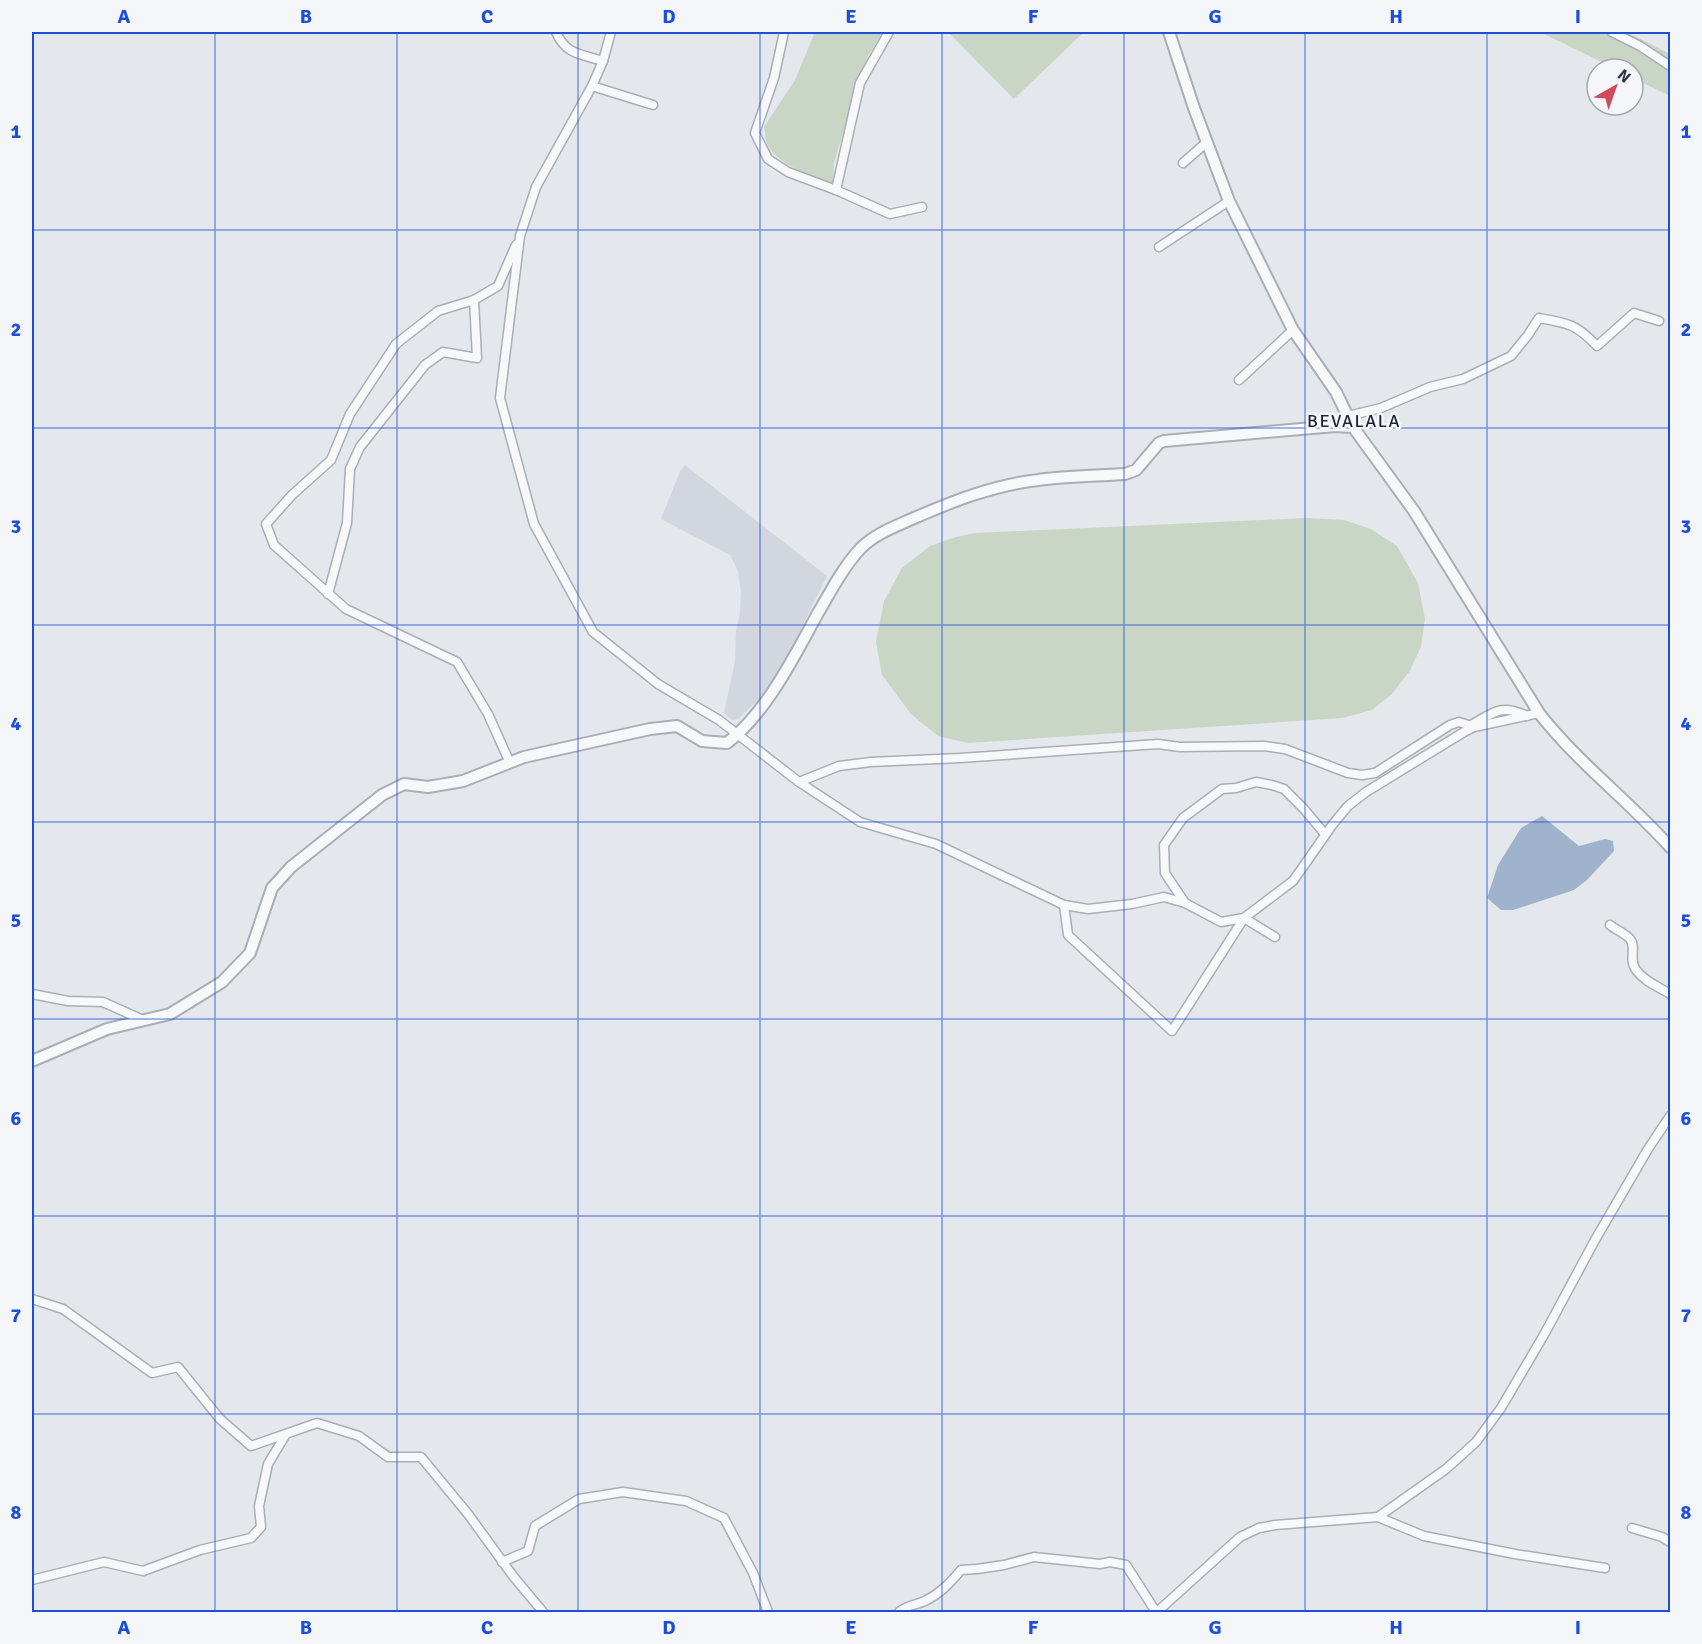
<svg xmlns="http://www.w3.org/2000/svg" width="1702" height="1644" font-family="Signika,sans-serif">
<rect width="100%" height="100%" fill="#e4e7ec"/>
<polygon fill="#d2d6de" points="685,465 827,576 789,653 767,691 738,719 732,720 724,713 735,661 736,631 740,613 741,592 738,571 730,555 661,519 680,471"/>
<g fill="#c9d6c5">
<path d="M815,32H883L868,56L852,102L834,163L833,184C812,175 774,165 766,141C765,137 765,132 764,127L795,80Z"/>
<polygon points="950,32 1084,32 1014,99 949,33"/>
<polygon points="1540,32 1626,32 1670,54 1670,96 1633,78 1633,69 1616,69"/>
<polygon points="1307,518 1344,520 1371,529 1397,546 1418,583 1425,619 1421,647 1409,672 1392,694 1372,710 1342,718 968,743 938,736 911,714 882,675 876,642 884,601 902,568 930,546 956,537 975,533"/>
</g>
<polygon fill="#9fb4cc" points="1542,816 1579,846 1605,839 1613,841 1614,851 1587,880 1574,890 1513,910 1501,910 1487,898 1498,865 1521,828"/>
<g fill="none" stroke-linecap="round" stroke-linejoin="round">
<defs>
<g id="minor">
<path d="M556,32C566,55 581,54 603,61"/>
<polyline points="611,32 603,61 592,86 536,187 520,236 500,398 534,524 593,632 658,684 719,720 799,782 860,822 936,844 1064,905 1088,909 1132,904 1164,897 1185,903 1221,922 1244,918 1293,881 1333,824 1348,806 1366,792 1464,732 1474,727 1539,713"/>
<polyline points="784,32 774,78 755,133 768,159 788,172 836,190 890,214 922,207"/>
<polyline points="1612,32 1640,46 1670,66"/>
<polyline points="592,86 653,105"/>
<polyline points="1183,163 1207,142"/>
<polyline points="836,190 860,83 889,32"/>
<polyline points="1159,247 1229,201"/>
<polyline points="1239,380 1293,330"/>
<path d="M1348,416L1381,408L1430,387L1463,379L1511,356L1528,335L1539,318C1568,323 1576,324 1597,346L1634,313L1659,321"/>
<polyline points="328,594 347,523 350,469 360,447 425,365 443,352 477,358 474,300"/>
<path d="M1471,725C1493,713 1501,703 1527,716"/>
<polyline points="510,763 488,714 457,662 346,609 274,545 266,524 292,495 331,460 350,414 396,344 438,311 474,300 498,286 516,245"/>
<polyline points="799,782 839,766 871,762 960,758 1158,744 1180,747 1264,746 1285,749 1348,773 1362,775 1375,773 1450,725 1459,722 1474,727"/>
<polyline points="1185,903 1165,873 1164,845 1183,818 1222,789 1236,788 1256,782 1272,785 1284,789 1303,808 1325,834"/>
<polyline points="1064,905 1068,935 1172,1031 1244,918 1275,937"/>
<path d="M1610,925C1616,930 1625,933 1630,939C1637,947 1628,959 1636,970C1644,981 1659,987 1670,994"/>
<polyline points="32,994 68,1001 103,1002 143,1020"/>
<polyline points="32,1299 63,1309 152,1373 178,1367 220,1419 251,1446 317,1423 359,1436 388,1457 421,1457 468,1514 513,1576 543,1612"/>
<polyline points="1378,1517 1424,1536 1515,1554 1605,1568"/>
<polyline points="1632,1528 1662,1537 1670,1542"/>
<polyline points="502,1562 528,1551 535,1526 579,1499 623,1492 686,1501 724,1518 753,1573 768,1612"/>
<polyline points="32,1580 104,1562 143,1571 200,1550 251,1538 261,1527 259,1506 268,1464 286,1434"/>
<path d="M899,1612C907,1605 916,1605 925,1601C941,1593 950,1583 961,1570L977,1569L1004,1565L1034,1557L1100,1564L1110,1562L1126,1565L1156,1612"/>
<polyline points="1157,1612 1240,1537 1259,1528 1275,1525 1378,1517 1446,1469 1476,1442 1501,1408 1545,1333 1595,1240 1648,1149 1670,1116"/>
</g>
<g id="tertiary">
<path d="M1169,32L1194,108L1229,201L1293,330L1336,392L1353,427L1414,511L1539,713C1578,763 1628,800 1670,847"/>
<path d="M32,1061L107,1029L170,1014L222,982L250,953L272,888L291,867L382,795L404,784L428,787L463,781L524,757L650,729L677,726L702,741L727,743C767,712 794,657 818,613C831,591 843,567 861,548C875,534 894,527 912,519C953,501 994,485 1038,480C1067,476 1096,476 1125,474L1136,470L1159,443L1164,441L1335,426L1353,427"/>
</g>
</defs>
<use href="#minor" stroke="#a9aeb7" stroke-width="11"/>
<use href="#tertiary" stroke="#a9aeb7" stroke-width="14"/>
<use href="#minor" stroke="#f7f8fa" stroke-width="8"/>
<use href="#tertiary" stroke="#f7f8fa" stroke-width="10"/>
</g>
<path fill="none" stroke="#1d4ed8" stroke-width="1.5" stroke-opacity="0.55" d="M215,32V1612M397,32V1612M578,32V1612M760,32V1612M942,32V1612M1124,32V1612M1305,32V1612M1487,32V1612M32,230H1670M32,428H1670M32,625H1670M32,822H1670M32,1019H1670M32,1216H1670M32,1414H1670"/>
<g text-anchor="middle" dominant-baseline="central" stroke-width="5" stroke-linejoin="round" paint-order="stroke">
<g font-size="18" letter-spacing="1.5" fill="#1d2536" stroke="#f4f6f9">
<text x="1354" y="421">BEVALALA</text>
</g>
</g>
<rect width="1702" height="1644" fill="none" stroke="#f4f6f9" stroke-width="66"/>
<g transform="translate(1615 87) rotate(40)"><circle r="28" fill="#f4f6f9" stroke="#a4a8b1" stroke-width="1.5"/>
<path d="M0-4.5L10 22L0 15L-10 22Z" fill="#d1495b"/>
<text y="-9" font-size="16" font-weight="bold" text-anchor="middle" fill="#2b3445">N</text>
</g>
<rect x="33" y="33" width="1636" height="1578" fill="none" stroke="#1d4ed8" stroke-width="2"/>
<g font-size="20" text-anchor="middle" font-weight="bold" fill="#1d4ed8">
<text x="124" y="23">A</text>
<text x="306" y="23">B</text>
<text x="487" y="23">C</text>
<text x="669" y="23">D</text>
<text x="851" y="23">E</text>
<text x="1033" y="23">F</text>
<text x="1215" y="23">G</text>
<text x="1396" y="23">H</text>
<text x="1578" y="23">I</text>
<text x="16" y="138">1</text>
<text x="1686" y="138">1</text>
<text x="16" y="336">2</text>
<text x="1686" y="336">2</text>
<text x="16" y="533">3</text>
<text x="1686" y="533">3</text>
<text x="16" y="730">4</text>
<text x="1686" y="730">4</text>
<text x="16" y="927">5</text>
<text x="1686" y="927">5</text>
<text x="16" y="1125">6</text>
<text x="1686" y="1125">6</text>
<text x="16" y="1322">7</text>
<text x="1686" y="1322">7</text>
<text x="16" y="1519">8</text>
<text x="1686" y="1519">8</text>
<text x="124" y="1634">A</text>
<text x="306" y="1634">B</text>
<text x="487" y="1634">C</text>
<text x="669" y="1634">D</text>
<text x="851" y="1634">E</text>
<text x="1033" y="1634">F</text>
<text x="1215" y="1634">G</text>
<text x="1396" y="1634">H</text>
<text x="1578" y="1634">I</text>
</g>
</svg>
